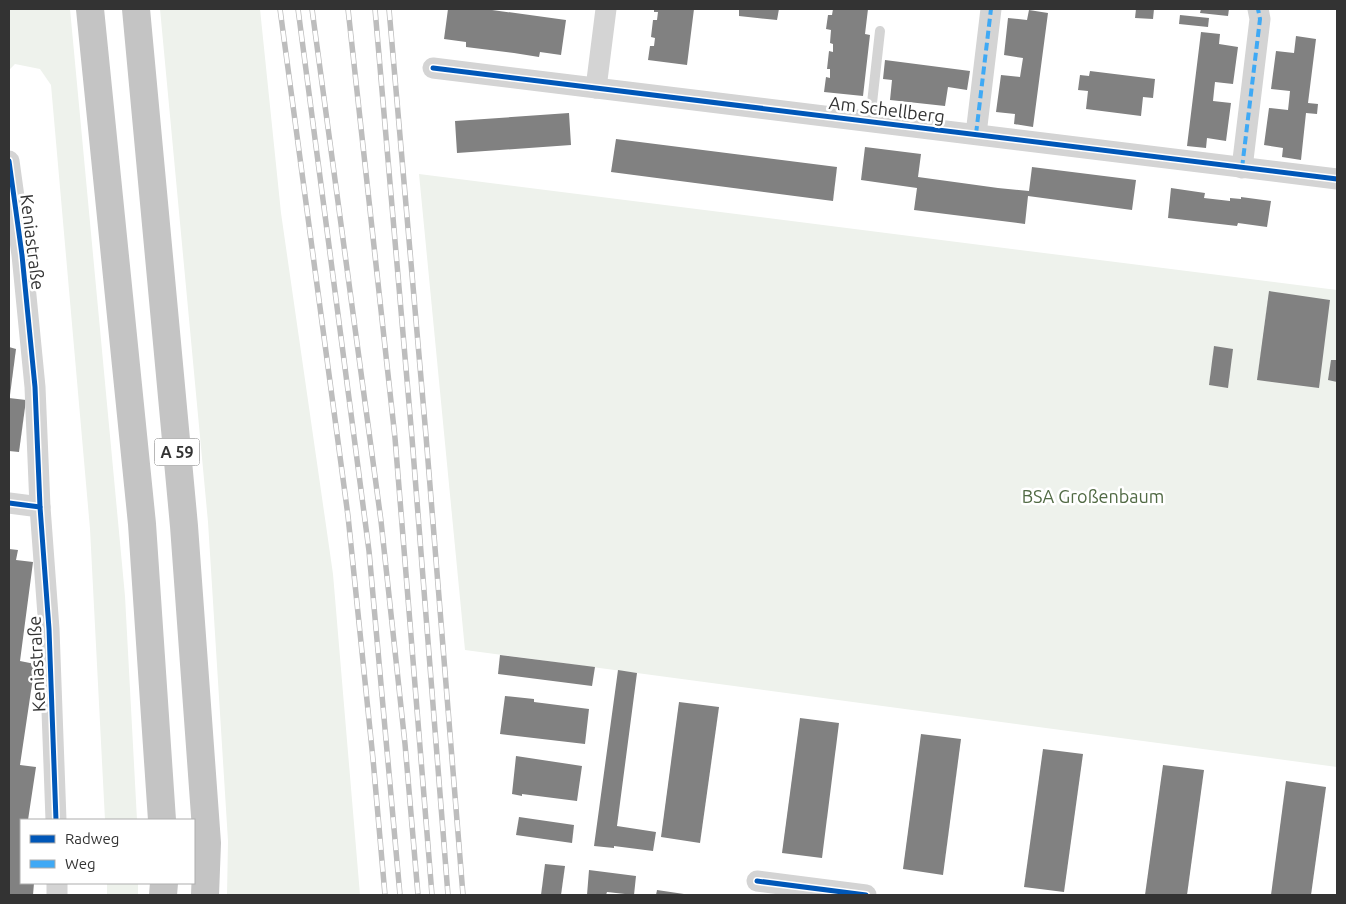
<svg xmlns="http://www.w3.org/2000/svg" width="1346" height="904" font-family="Ubuntu,sans-serif">
<rect width="100%" height="100%" fill="#fff"/>
<g fill="#eef2ec">
<polygon points="9,9 70,9 125,596 137,820 105,820 90,529 51,85 40,69 15,64 9,70"/>
<polygon points="160,9 260,9 281,213 333,574 360,895 227,895 228,841 208,522"/>
<polygon points="419,174 1337,290 1337,767 465,650"/>
<rect x="107" y="883" width="31" height="12"/>
</g>
<g fill="#818181">
<polygon points="448,9 485,9 566,20 561,55 540,52 539,57 514,53 466,47 466,42 444,39"/>
<polygon points="654,9 694,9 687,65 648,60 650,46 654,46 655,38 651,37 653,20 657,20 658,12 654,12"/>
<polygon points="739,9 779,9 777,20 739,16"/>
<polygon points="833,9 868,9 865,34 870,35 863,96 824,92 826,77 830,78 830,69 827,69 829,51 833,52 833,44 830,43 831,30 826,29 828,15 832,15"/>
<polygon points="1136,9 1154,9 1153,19 1135,18"/>
<polygon points="1201,9 1229,9 1228,16 1200,13"/>
<polygon points="1029,10 1048,13 1033,127 1014,124 1015,114 996,112 1001,75 1020,77 1023,58 1004,55 1008,18 1027,20"/>
<polygon points="1180,15 1209,18 1208,27 1179,24"/>
<polygon points="1201,32 1220,34 1219,44 1238,47 1233,84 1215,82 1214,91 1213,101 1231,103 1226,141 1207,138 1206,148 1187,146"/>
<polygon points="1296,36 1316,39 1308,103 1318,104 1317,114 1306,113 1301,160 1282,157 1283,148 1264,145 1269,108 1288,110 1289,101 1290,91 1271,89 1276,51 1294,53"/>
<polygon points="885,60 970,71 967,90 948,87 945,106 890,100 892,80 883,79"/>
<polygon points="1090,71 1155,79 1153,98 1143,97 1141,116 1086,109 1088,91 1078,90 1080,75 1089,76"/>
<polygon points="569,113 571,145 457,153 455,121"/>
<polygon points="616,139 837,167 833,201 611,172"/>
<polygon points="865,147 921,154 918,177 998,188 1029,191 1032,167 1136,180 1132,210 1028,196 1025,224 914,210 917,188 861,180"/>
<polygon points="1171,188 1205,193 1204,198 1230,201 1230,198 1241,199 1241,197 1271,201 1267,227 1238,223 1237,226 1168,218"/>
<polygon points="1269,291 1330,300 1319,388 1257,380"/>
<polygon points="1214,346 1233,349 1228,388 1209,385"/>
<polygon points="9,347 16,349 10,395 9,395"/>
<polygon points="1331,360 1337,360 1337,382 1328,380"/>
<polygon points="9,398 26,400 19,452 9,451"/>
<polygon points="9,549 18,550 16,560 33,562 20,661 35,664 20,765 36,767 28,820 21,820 21,883 34,883 33,895 9,895"/>
<polygon points="500,655 595,667 592,686 498,674"/>
<polygon points="618,670 637,673 617,826 656,832 653,851 614,846 614,848 594,846"/>
<polygon points="505,696 534,699 534,702 589,709 585,744 500,734"/>
<polygon points="679,702 719,707 700,843 661,837"/>
<polygon points="800,718 839,723 822,858 782,853"/>
<polygon points="921,734 961,739 943,875 903,869"/>
<polygon points="1043,749 1083,754 1064,892 1024,887"/>
<polygon points="516,756 582,766 577,801 522,794 522,796 512,794"/>
<polygon points="1163,765 1204,770 1187,895 1145,895"/>
<polygon points="1286,781 1326,787 1311,895 1271,895"/>
<polygon points="519,817 574,825 572,843 516,835"/>
<polygon points="545,864 565,866 561,895 541,895"/>
<polygon points="589,870 636,876 634,895 607,892 606,895 587,895"/>
<polygon points="657,890 684,894 684,895 656,895"/>
</g>
<g fill="none" stroke-linecap="round" stroke-linejoin="round">
<polyline stroke="#d4d4d4" stroke-width="10" points="870,121 880,31"/>
<g stroke="#d4d4d4" stroke-width="21">
<polyline points="433,68 1337,179"/>
<polyline points="596,88 606,9"/>
<polyline points="976,134 991,9"/>
<polyline points="9,161 22,255 35,387 40,507"/>
<polyline points="1242,168 1260,19 1258,9"/>
<polyline points="9,503 40,507 49,629 56,820"/>
<polyline points="757,881 866,895"/>
<polyline points="57,883 57,895"/>
</g>
<g stroke="#c4c4c4" stroke-width="28">
<polyline points="90,9 142,524 162,820"/>
<polyline points="136,9 184,526 207,843 205,895"/>
<polyline points="163,895 164,883"/>
</g>
<defs>
<g id="rail">
<polyline points="280,9 348,516 373,759 385,895"/>
<polyline points="298,9 369,551 400,895"/>
<polyline points="312,9 381,521 405,744 418,895"/>
<polyline points="348,9 395,438 432,895"/>
<polyline points="375,9 412,438 448,895"/>
<polyline points="389,9 426,436 463,895"/>
</g>
</defs>
<use href="#rail" stroke="#bdbdbd" stroke-width="5.5"/>
<use href="#rail" stroke="#fff" stroke-width="4" stroke-dasharray="11" stroke-linecap="butt"/>
<g stroke="#3fa9f5" stroke-width="4" stroke-dasharray="8 4" stroke-linecap="butt">
<polyline points="976,134 991,9"/>
<polyline points="1242,168 1260,19 1258,9"/>
</g>
<defs>
<g id="cycleway">
<polyline points="433,68 1337,179"/>
<polyline points="9,161 22,255 35,387 40,507"/>
<polyline points="9,503 40,507 49,629 56,820"/>
<polyline points="757,881 866,895"/>
</g>
</defs>
<use href="#cycleway" stroke="#fff" stroke-width="8"/>
<use href="#cycleway" stroke="#0057b8" stroke-width="5"/>
</g>
<g text-anchor="middle" dominant-baseline="central" stroke-width="5" stroke-linejoin="round" paint-order="stroke">
<rect fill="#fff" stroke="#707070" stroke-width="1" x="154.5" y="438.5" width="45" height="27" rx="4"/>
<g font-size="16" font-weight="bold" fill="#333">
<text x="177" y="452">A 59</text>
</g>
<g font-size="18" fill="#333" stroke="#fff">
<text transform="translate(887 109) rotate(7)">Am Schellberg</text>
<text transform="translate(33 242) rotate(83)">Keniastraße</text>
<text transform="translate(36 664) rotate(-93)">Keniastraße</text>
</g>
<g font-size="18" fill="#516a44" stroke="#fff">
<text x="1093" y="496">BSA Großenbaum</text>
</g>
</g>
<rect width="1346" height="904" fill="none" stroke="#333333" stroke-width="20"/>
<rect x="20" y="819" width="175" height="65" fill="#ffffff" stroke="#adadad"/>
<rect x="30" y="835" width="25" height="8" fill="#0057b8" stroke="#adadad"/>
<text x="65" y="844" font-size="15" fill="#333333">Radweg</text>
<rect x="30" y="860" width="25" height="8" fill="#3fa9f5" stroke="#adadad"/>
<text x="65" y="869" font-size="15" fill="#333333">Weg</text>
</svg>
